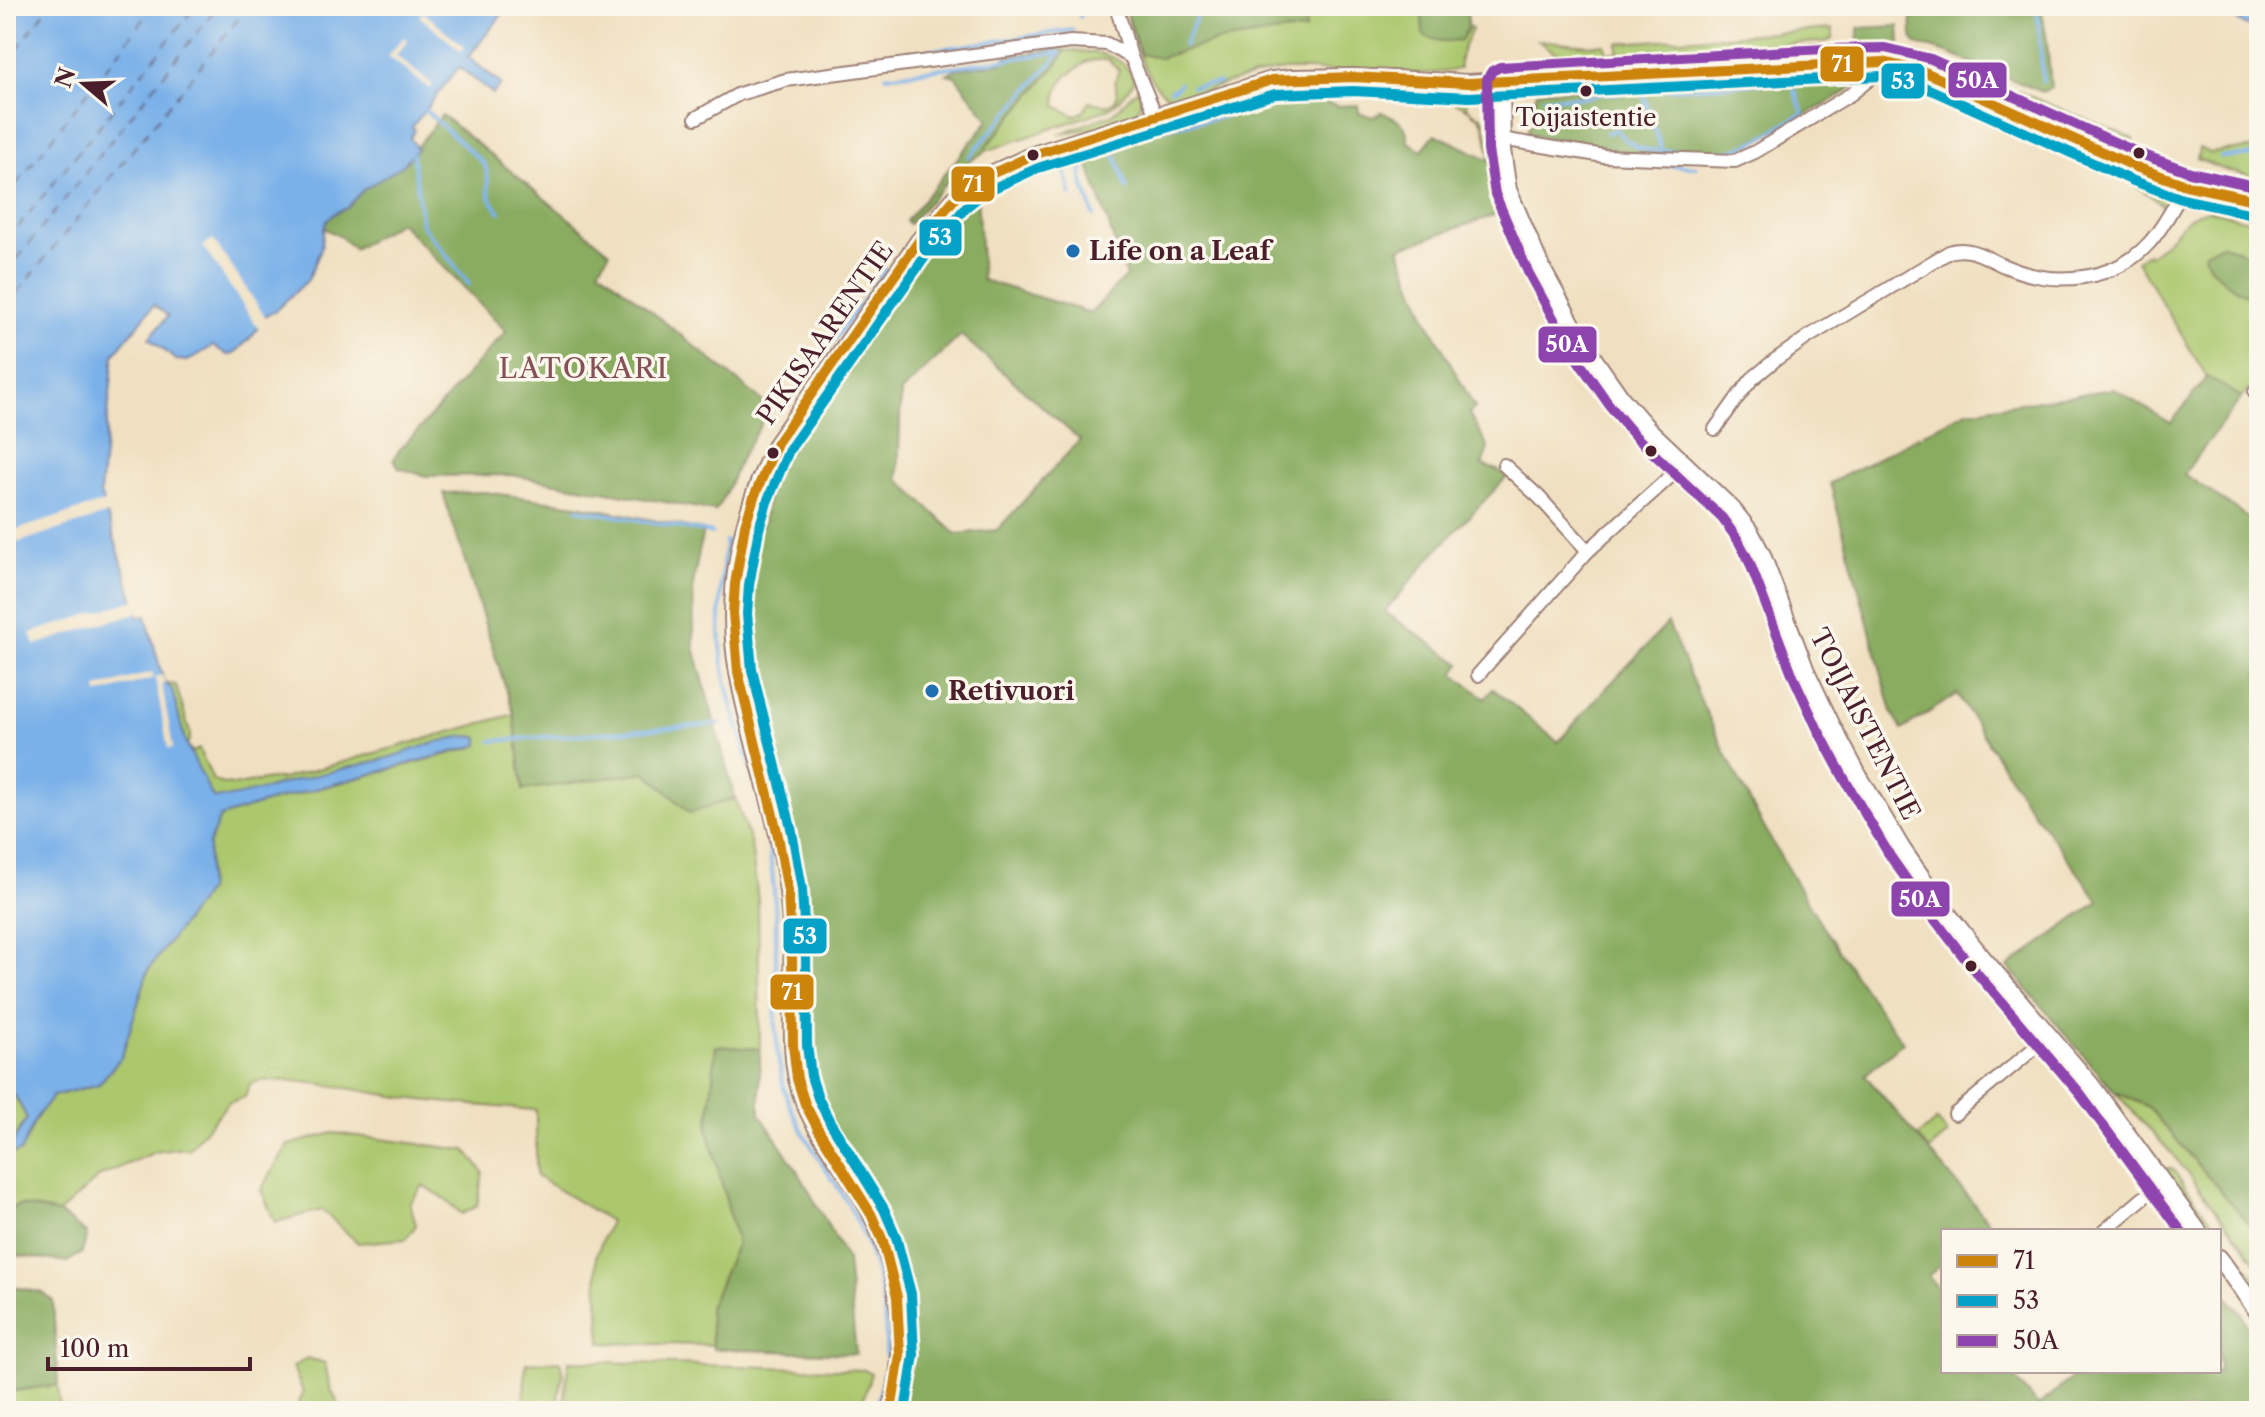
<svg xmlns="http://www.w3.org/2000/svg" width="2265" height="1417" font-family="'Libre Caslon Text',serif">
<rect width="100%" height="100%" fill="#fbf7ec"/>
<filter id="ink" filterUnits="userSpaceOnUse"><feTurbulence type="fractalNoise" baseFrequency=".0125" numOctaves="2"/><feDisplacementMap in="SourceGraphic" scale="16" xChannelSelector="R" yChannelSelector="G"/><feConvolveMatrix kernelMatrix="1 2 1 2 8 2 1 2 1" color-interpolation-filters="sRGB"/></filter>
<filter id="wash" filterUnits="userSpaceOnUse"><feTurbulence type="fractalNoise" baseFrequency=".006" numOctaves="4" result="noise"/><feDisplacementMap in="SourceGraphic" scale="32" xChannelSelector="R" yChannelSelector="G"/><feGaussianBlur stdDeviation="1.8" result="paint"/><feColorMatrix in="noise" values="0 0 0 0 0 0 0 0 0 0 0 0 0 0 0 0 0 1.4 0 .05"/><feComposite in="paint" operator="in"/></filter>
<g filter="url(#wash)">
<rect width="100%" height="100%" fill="#f0e0c1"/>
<g fill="#acc86e" stroke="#7b744c" stroke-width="2" fill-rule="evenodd">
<path d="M1125,6H1467L1468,27L1472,29C1467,43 1458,51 1460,68C1439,80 1319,68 1285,70C1262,73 1241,79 1219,86C1207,91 1191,98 1178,98C1147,98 1130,29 1125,6Z"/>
<polygon points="1833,29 1833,39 1825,42 1657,50 1567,57 1560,56 1538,40 1589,45 1605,44 1606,53 1618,52 1618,43"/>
<polygon points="1823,48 1829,48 1830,52 1825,56 1608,68 1596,68 1591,64 1594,61 1649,56"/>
<path d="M1065,50C1092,52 1124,51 1134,81L1119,101L1106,110L986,151V147L1058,63ZM1108,59L1119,70L1115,81L1117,95L1116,100L1107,105L1090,102L1083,112L1075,116L1056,106L1057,91L1066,76L1088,61Z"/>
<polygon points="1863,50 1912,54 1951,64 2134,139 2129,151 2090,140 1930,66 1910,59 1864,54"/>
<path d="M1916,77L2159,186C2178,207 2160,220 2146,238L2143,237L2162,213L2163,207L2159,202L2119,174L1915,81Z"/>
<path d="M1389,86L1442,91L1466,97L1467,106L1474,115L1483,117L1495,185L1513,230C1505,213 1497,196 1493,177C1489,162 1491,142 1485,127C1472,97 1416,92 1388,91Z"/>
<path d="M1138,88C1141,96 1143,106 1135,113C1121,127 1078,130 1059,134L1113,114Z"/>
<polygon points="2259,147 2259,178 2225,170 2197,159 2199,148 2210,153"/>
<polygon points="2228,179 2259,186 2259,194 2227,188 2226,183"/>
<path d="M2209,210L2259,223V388L2253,385L2242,397L2207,377L2137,261L2147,253L2149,255C2173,243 2180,214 2209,210Z"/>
<path d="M165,683L176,685L190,733V740L187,744L192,752L199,749L213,780C238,793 258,776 282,779L514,714L523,790L646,772L690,813L735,798L751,845L758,901L760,1049L716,1047L708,1129L737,1243L709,1308L712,1345L601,1343L596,1256L610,1221L536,1176V1110C496,1107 454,1104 414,1099C379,1095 276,1071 250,1084L245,1097L228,1103L188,1150L184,1148L155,1152L100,1176L59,1213L20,1205L6,1210V1086L17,1099L27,1118L14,1140L21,1151L36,1118L53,1096L99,1084L122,1056L148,970L207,891L209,843L220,817L271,801L475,747L405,755L215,803L192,770Z"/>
<polygon points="2114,1091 2148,1107 2248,1222 2259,1238 2259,1266 2173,1155"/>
<polygon points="1937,1120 1948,1134 1929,1150 1917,1137"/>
<polygon points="333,1133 466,1150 483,1172 477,1206 462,1214 441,1196 423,1186 410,1203 416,1225 406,1239 358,1243 322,1210 275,1222 261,1190 288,1145"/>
<polygon points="2168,1168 2173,1170 2259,1283 2259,1299 2219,1246 2219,1231 2207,1231 2163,1173"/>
<polygon points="307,1358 325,1363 330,1388 339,1405 328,1411 296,1411 303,1393 293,1367"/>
<polygon points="560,1361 563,1374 555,1411 523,1411 526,1363"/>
<polygon points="569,1361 866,1370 871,1373 860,1411 562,1411"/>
<polygon points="58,1385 60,1411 6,1411 6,1392"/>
</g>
<g fill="#89ac61" stroke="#6a6646" stroke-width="2" fill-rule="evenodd">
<polygon points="1125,6 1301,6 1305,16 1306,30 1280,32 1214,42 1160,58 1140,54"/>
<path d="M1421,6H1457L1467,14L1468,28L1461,40C1448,42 1433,42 1423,34Z"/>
<polygon points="1911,6 2041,6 2047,41 2051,88 2042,92 1948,53 1916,44 1912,37"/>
<polygon points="1899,26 1900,42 1896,46 1859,43 1858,28"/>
<polygon points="1058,49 1065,50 1058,63 986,147 986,151 959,168 909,224 906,221 989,120 955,76 947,74 955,69 1001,63 1007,56"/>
<polygon points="1831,70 1857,70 1862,74 1862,78 1842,95 1732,155 1619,153 1600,145 1527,135 1536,95 1537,92 1548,90 1577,90 1579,95 1590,95 1593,90 1634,83"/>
<path d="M1304,86L1311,87L1318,100L1337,106L1358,105L1359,113L1374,117L1382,112C1398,121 1407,121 1408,142L1422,150L1435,134L1490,160L1496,189L1504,212L1399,248L1427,320L1475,408L1469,413L1488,448L1482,465L1500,471L1508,476L1435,552L1385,612L1461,664L1454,674L1485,698L1493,689L1558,742L1598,697L1668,623C1729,776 1804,910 1903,1042L1865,1075L1990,1223L1980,1231H1943V1263L1928,1276L1943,1294V1371H2008L2038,1406L2080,1371H2219V1287L2242,1314L2259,1349V1411H903L913,1343L897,1259L878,1199L829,1122L810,1075L796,858L750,685L744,634L746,567L754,541L764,522L769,481L780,459L807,417L902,282L946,224L977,192L982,280L1091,313L1126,276L1083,148L1191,119L1223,113L1252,103L1269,92L1281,88ZM961,335L1080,440L997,530L956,534L898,479L901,392Z"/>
<path d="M442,115L610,252L599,269L761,400L767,410C762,426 751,440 743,454C732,473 728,495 715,511L511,475L426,476L399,468L394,459L399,450L422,426L506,331L400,222L354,249L341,237L324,228L328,219L337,212L347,208L363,190L403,164Z"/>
<path d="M2222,245L2237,249L2259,261V313L2254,310L2249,297C2232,287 2212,274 2204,256L2206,251Z"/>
<polygon points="2207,377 2242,397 2184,474 2259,525 2259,1238 2248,1222 2148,1107 2114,1091 2008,967 2099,901 2025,801 1957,694 1902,730 1892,712 1830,483 1967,411 2114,389 2171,423"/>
<polygon points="485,492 577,505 703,530 693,584 694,647 735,798 690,813 646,772 523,790 514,714 443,493"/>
<polygon points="716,1046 760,1049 760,1114 802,1178 847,1260 856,1354 713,1349 709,1308 737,1243 708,1129"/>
<polygon points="20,1205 59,1213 87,1234 82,1253 67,1262 6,1254 6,1210"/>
<polygon points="6,1285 43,1293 53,1301 58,1385 6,1392"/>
</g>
<g fill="#7ab1e9" stroke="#62688a" stroke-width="2">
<path d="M9,6H509L468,57L501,84L493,94L459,67L412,127L415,130L410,138L417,149L403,165L363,190L347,208L337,212L328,219L324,228L321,249L308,280L275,311L267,315L252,336L234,354L228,355L213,346L188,361L176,360L149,338L168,316L154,305L114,354L100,493L139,617L146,616L164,682L172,689L185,741L213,798C235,799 265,788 286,783C319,774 352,767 384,759C404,753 463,730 479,738V745L271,801L220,817L209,843L207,891L148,970L122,1056L99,1084L53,1096L36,1118L21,1151L9,1155L14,1140L27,1118L17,1099L6,1086V9Z"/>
<polygon points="2189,6 2259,6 2259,27 2247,26 2223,12"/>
</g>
<g fill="#f0e0c1">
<polygon points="423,12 465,47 461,51 419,16"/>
<polygon points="404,37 408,40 396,56 433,85 430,89 388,56"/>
<polygon points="213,239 268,321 259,329 203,246"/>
<polygon points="105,502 108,514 6,546 6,533"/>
<polygon points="138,599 142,611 35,645 31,633"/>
<polygon points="152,672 154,678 98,694 97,688"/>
<polygon points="162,675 165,683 162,685 173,748 168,749 155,677"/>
</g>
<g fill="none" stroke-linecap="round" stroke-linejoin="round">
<g stroke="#7ab1e9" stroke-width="4">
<polyline points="2037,6 2043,81"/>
<polyline points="1080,17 1082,10 1093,6"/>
<path d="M1184,46C1188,33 1199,19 1197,6"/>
<polyline points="877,58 1073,30"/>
<polyline points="886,76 1060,52"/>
<polyline points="1192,87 1219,83"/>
<polyline points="1641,89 1642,91 1791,81 1828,76 1853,76"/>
<polyline points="1170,90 1176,88 1180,83"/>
<polyline points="1544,98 1590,97 1598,94 1642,91 1662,151"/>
<path d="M425,110L484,164C494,184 480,189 500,212"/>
<path d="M1607,133L1616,129C1621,139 1636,148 1647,150L1718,153C1750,149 1776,129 1803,113L1791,81"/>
<polyline points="413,155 422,225 469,284"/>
<polyline points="969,157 1059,54"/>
<polyline points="2221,157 2259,155"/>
<polyline points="1663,165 1696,167"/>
<polyline points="1127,188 1111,143 1168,127 1218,118 1252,106 1278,92 1308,89"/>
<polyline points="1071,195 1062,159 1081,152"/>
<polyline points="1094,216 1082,180 1081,152 1111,143"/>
<polyline points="792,398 886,269"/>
<polyline points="577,509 712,533"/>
<path d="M726,541C721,581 717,623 723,664C731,712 749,759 763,806"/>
<polyline points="492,741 720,724"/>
<path d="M766,820C770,854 775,889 776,923C777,975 771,1038 784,1088C795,1126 818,1156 839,1189C872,1241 888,1295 886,1357"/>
<polyline points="876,1411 884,1373"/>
</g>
<g stroke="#5b526e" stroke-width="2" stroke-dasharray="10 8" stroke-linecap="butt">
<polyline points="6,64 49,6"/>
<polyline points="6,198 154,6"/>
<polyline points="6,242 196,6"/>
<polyline points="6,273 218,6"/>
<polyline points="6,307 249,6"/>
</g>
</g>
</g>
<g filter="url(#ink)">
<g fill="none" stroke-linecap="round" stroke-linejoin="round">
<defs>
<g id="minor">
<polyline points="1116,6 1131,57 1156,116"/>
<polyline points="696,118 739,94 786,80 1071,42 1107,44 1131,57"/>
<polyline points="1501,139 1604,156 1735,161 1755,152 1851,94 1872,77 1883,62"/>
<polyline points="2255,392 2259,395"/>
<path d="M1715,429L1740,394L1752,379L1775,360L1808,337L1949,252C1971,245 1987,259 2007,267C2054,287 2115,282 2150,242C2165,225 2175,204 2186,185"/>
<polyline points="1504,465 1539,497 1588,551"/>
<polyline points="1478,675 1588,551 1684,464"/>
<polyline points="1955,1114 2048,1037"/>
<polyline points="2104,1231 2161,1183"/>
</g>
<g id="tertiary">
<polyline points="1501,81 1502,150 1508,190 1540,265 1582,342 1621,398 1647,428 1732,509 1750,532 1762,555 1806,671 1831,724 1857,773 1902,849 1943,908 1981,956 2091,1085 2198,1231"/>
<polyline points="2219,1258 2259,1313"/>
<path d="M891,1411C911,1338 899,1254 857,1189C837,1157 811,1127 800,1090C791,1062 793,1029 793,1000C793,963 792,927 788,891C779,816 751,746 738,672C724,595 741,512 777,443L918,242L956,197L978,180L1033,155L1272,80L1292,78L1353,77L1468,83L1856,62H1883L1925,72L2136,167L2186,185L2220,194L2259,201"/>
</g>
</defs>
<use href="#minor" stroke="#9d8076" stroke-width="16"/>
<use href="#tertiary" stroke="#9d8076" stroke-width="20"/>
<use href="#minor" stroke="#fff" stroke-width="12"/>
<use href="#tertiary" stroke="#fff" stroke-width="16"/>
<defs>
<polyline id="bus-1" points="891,1411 900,1355 897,1297 883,1241 871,1214 818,1129 805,1104 797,1079 793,1045 792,959 788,891 778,836 738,672 733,613 735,584 745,525 754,497 777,443 918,242 956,197 978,180 1033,155 1272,80 1353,77 1468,83 1883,62 1925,72 2136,167 2186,185 2259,201"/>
<polyline id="bus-2" points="905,1411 914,1355 911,1294 896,1237 884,1209 830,1122 818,1098 811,1076 807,1045 806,958 802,889 792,832 752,670 747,614 749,585 759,529 767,502 789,450 929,251 966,207 985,192 1038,168 1275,94 1353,91 1469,97 1881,76 1920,85 2131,180 2182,199 2257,215"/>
<polyline id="bus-3" points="2181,1231 2080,1094 1970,965 1932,916 1890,856 1845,780 1818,730 1793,676 1749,561 1738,540 1722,518 1636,437 1610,406 1570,349 1528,272 1495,194 1488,150 1487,79 1492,71 1500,67 1825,49 1885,48 1931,59 2141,154 2190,172 2259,187"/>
</defs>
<use href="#bus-1" stroke="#fbf7ec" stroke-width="16"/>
<use href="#bus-2" stroke="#fbf7ec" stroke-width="16"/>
<use href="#bus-3" stroke="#fbf7ec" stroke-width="16"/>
<use href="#bus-1" stroke="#cc840b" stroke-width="10"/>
<use href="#bus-2" stroke="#04a2c6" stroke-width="10"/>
<use href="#bus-3" stroke="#8e44ad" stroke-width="10"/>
</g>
</g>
<g fill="#4a1f2b" stroke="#fbf7ec" stroke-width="3">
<circle cx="1586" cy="91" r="7"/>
<circle cx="2139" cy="153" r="7"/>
<circle cx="1033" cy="155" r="7"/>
<circle cx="1651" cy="451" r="7"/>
<circle cx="773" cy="453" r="7"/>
<circle cx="1971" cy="966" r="7"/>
</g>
<g fill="#1f6fb2" stroke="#fbf7ec" stroke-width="3">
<circle cx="1073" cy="251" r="8"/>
<circle cx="932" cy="691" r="8"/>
</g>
<g text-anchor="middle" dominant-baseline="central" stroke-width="7" stroke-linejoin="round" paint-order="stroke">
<g font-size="24" fill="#4a1f2b" stroke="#fbf7ec">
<text x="1586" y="117">Toijaistentie</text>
</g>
<g font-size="26" font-weight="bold" fill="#4a1f2b" stroke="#fbf7ec" text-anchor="start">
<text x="1089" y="251">Life on a Leaf</text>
<text x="948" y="691">Retivuori</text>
</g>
<g font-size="26" fill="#4a1f2b" stroke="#fbf7ec">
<text transform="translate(825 333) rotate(-55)">PIKISAARENTIE</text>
<text transform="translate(1865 724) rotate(63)">TOIJAISTENTIE</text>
</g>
<g font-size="28" letter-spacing="2" fill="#865057" stroke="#fbf7ec">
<text x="584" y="368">LATOKARI</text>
</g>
</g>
<g stroke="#fbf7ec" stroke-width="3">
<rect x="1819" y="45" width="46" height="38" rx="8" fill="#cc840b"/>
<rect x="1947" y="61" width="61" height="38" rx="8" fill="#8e44ad"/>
<rect x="1880" y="62" width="46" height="38" rx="8" fill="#04a2c6"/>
<rect x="950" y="165" width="46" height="38" rx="8" fill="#cc840b"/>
<rect x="918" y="218" width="45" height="39" rx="8" fill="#04a2c6"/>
<rect x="1537" y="325" width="61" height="39" rx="8" fill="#8e44ad"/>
<rect x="1890" y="880" width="61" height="38" rx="8" fill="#8e44ad"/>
<rect x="782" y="917" width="46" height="38" rx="8" fill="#04a2c6"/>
<rect x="769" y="973" width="46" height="38" rx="8" fill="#cc840b"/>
</g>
<g font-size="22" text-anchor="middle" font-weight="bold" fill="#fff">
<text x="1842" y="72">71</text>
<text x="1977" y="88">50A</text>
<text x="1903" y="89">53</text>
<text x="973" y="192">71</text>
<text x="940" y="245">53</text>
<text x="1567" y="352">50A</text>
<text x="1920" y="907">50A</text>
<text x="805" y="944">53</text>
<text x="792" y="1000">71</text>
</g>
<rect width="2265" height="1417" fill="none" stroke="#fbf7ec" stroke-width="32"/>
<rect x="1941" y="1229" width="280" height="144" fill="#fbf7ec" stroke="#b4a19f" stroke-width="2"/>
<rect x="1957" y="1255" width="40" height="12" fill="#cc840b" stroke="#b4a19f" stroke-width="2"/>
<text x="2013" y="1269" font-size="24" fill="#4a1f2b">71</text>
<rect x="1957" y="1295" width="40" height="12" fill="#04a2c6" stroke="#b4a19f" stroke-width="2"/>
<text x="2013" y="1309" font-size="24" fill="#4a1f2b">53</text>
<rect x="1957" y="1335" width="40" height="12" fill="#8e44ad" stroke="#b4a19f" stroke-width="2"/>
<text x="2013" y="1349" font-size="24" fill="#4a1f2b">50A</text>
<g transform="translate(84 84) rotate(289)" stroke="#fbf7ec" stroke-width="6" paint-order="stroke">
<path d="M0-6L14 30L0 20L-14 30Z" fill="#4a1f2b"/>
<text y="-12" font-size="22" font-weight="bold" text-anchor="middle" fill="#4a1f2b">N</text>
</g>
<path d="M48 1357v12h202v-12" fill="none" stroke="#4a1f2b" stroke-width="4"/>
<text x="60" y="1357" font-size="24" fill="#4a1f2b" stroke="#fbf7ec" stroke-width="6" paint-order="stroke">100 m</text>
</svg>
